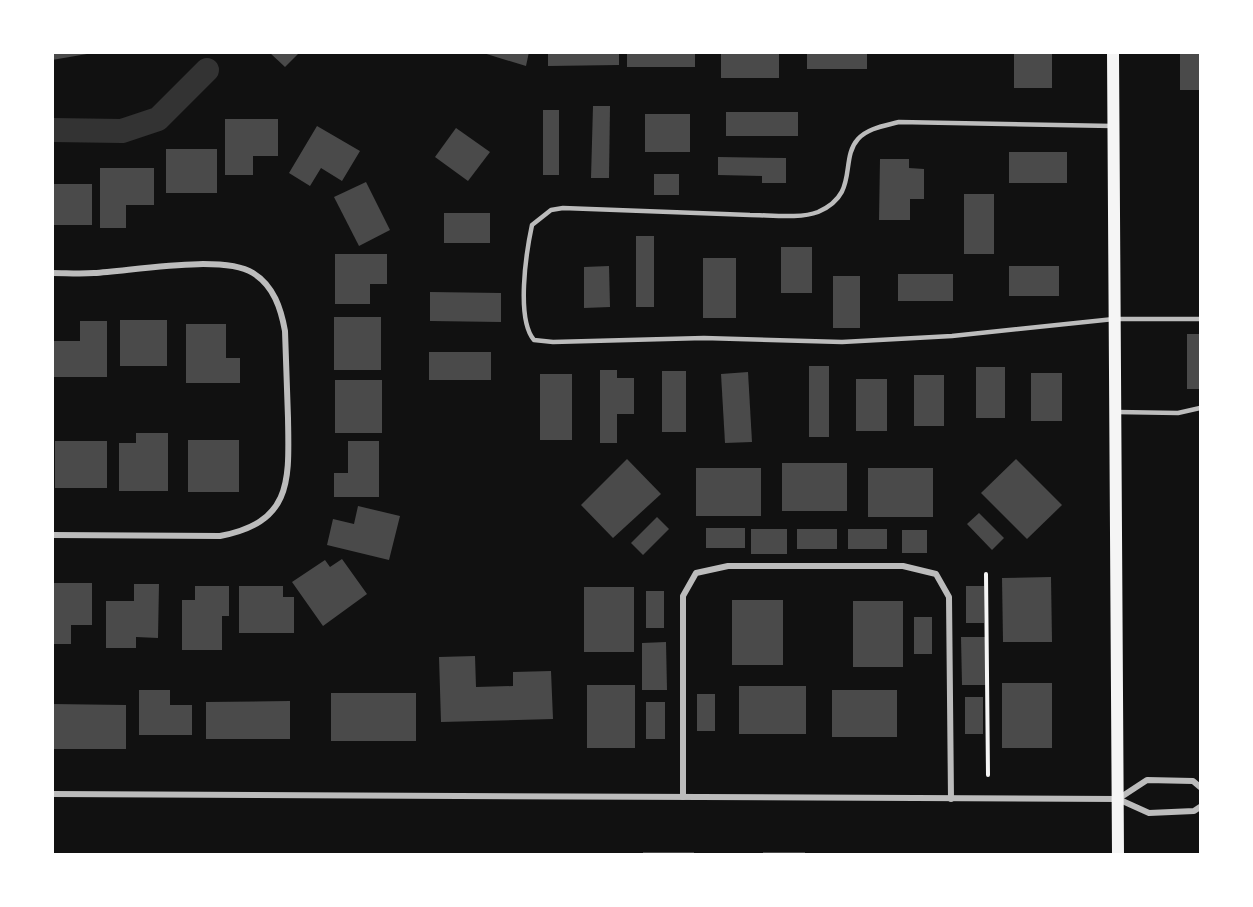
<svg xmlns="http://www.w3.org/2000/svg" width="1253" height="907" font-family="Inter,sans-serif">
<rect width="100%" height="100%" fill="#111"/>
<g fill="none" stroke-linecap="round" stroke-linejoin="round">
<polyline stroke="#333" stroke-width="24" points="52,130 122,131 158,119 207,70"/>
</g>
<g fill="#4a4a4a">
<polygon points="52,52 87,52 87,54 52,60"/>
<polygon points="269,52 300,52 285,67"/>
<polygon points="480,52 529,52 526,66"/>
<polygon points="548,52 619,52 619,65 548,66"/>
<rect x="627" y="52" width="68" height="15"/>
<rect x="721" y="52" width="58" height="26"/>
<rect x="807" y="52" width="60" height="17"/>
<rect x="1014" y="52" width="38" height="36"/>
<rect x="1180" y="52" width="20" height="38"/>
<polygon points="593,106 610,106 609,178 591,178"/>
<rect x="543" y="110" width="16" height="65"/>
<rect x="726" y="112" width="72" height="24"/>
<rect x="645" y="114" width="45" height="38"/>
<polygon points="225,119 278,119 278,156 253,156 253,175 225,175"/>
<polygon points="317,126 360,151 342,181 321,168 310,186 289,173"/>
<polygon points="456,128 490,152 468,181 435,157"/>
<rect x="166" y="149" width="51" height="44"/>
<rect x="1009" y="152" width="58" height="31"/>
<polygon points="718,157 786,158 786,183 762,183 762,176 718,175"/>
<polygon points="880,159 909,159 909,168 924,169 924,199 910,199 910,220 879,220"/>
<polygon points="100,168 154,168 154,205 126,205 126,228 100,228"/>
<rect x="654" y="174" width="25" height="21"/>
<polygon points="366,182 390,230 359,246 334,197"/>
<rect x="52" y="184" width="40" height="41"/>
<rect x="964" y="194" width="30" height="60"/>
<rect x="444" y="213" width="46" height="30"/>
<rect x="636" y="236" width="18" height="71"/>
<rect x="781" y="247" width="31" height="46"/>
<polygon points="335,254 387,254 387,284 370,284 370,304 335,304"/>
<rect x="703" y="258" width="33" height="60"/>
<polygon points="609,266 610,307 584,308 584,267"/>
<rect x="1009" y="266" width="50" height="30"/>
<rect x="898" y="274" width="55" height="27"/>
<rect x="833" y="276" width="27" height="52"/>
<polygon points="430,292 501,293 501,322 430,321"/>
<rect x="334" y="317" width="47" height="53"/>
<rect x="120" y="320" width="47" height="46"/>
<polygon points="80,321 107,321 107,377 54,377 54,341 80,341"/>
<polygon points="186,324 226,324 226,358 240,358 240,383 186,383"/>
<rect x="1187" y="334" width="13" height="55"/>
<rect x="429" y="352" width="62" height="28"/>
<rect x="809" y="366" width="20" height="71"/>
<rect x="976" y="367" width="29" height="51"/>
<polygon points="600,370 617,370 617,378 634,378 634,414 617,414 617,443 600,443"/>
<rect x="662" y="371" width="24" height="61"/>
<polygon points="748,372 752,442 725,443 721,374"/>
<rect x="1031" y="373" width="31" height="48"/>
<rect x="540" y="374" width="32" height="66"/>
<rect x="914" y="375" width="30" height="51"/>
<rect x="856" y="379" width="31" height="52"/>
<rect x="335" y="380" width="47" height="53"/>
<polygon points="136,433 168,433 168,491 119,491 119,443 136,443"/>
<rect x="188" y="440" width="51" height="52"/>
<rect x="55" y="441" width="52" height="47"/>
<polygon points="348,441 379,441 379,497 334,497 334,473 348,473"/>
<polygon points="627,459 661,494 613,538 581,505"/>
<polygon points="1016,459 1062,505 1027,539 981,493"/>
<rect x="782" y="463" width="65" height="48"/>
<rect x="696" y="468" width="65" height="48"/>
<rect x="868" y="468" width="65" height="49"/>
<polygon points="358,506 400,516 389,560 327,545 333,519 354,524"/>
<polygon points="979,513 1004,538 992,550 967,524"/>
<polygon points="657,517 669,529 643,555 631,543"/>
<rect x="706" y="528" width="39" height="20"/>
<rect x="751" y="529" width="36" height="25"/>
<rect x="797" y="529" width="40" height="20"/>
<rect x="848" y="529" width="39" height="20"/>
<rect x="902" y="530" width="25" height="23"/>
<polygon points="342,559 367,594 323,626 292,582 325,560 330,567"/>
<polygon points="1051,577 1052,642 1003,642 1002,578"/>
<polygon points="52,583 92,583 92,625 71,625 71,644 52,644"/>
<polygon points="134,584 159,584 158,638 136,637 136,648 106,648 106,601 134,601"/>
<polygon points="195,586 229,586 229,616 222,616 222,650 182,650 182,600 195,600"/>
<polygon points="239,586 283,586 283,597 294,597 294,633 239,633"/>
<rect x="966" y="586" width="18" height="37"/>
<rect x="584" y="587" width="50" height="65"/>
<rect x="646" y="591" width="18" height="37"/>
<rect x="732" y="600" width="51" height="65"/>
<rect x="853" y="601" width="50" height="66"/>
<rect x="914" y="617" width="18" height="37"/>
<polygon points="961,637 986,637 986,685 962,685"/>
<polygon points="666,642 667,690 642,690 642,643"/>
<polygon points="475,656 476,687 513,686 513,672 551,671 553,719 441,722 439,657"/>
<rect x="1002" y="683" width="50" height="65"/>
<rect x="587" y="685" width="48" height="63"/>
<rect x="739" y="686" width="67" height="48"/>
<polygon points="139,690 170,690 170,705 192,705 192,735 139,735"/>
<rect x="832" y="690" width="65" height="47"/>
<rect x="331" y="693" width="85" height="48"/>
<rect x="697" y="694" width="18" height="37"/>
<rect x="965" y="697" width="18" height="37"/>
<polygon points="290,701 290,739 206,739 206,702"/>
<rect x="646" y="702" width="19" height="37"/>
<polygon points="52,704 126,705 126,749 52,749"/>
<rect x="643" y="852" width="51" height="2"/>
<rect x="763" y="852" width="42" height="2"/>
</g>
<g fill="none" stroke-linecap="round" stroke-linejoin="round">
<polyline stroke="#f5f5f5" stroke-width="4" points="986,574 988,775"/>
<g stroke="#bcbcbc" stroke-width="4.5">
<path d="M1113,126L899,122C884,126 868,128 858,139C839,160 860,194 818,212C800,219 770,215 750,215C687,213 625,210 563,208L551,210L532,225C526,253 516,319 534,340L553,342L704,338L842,342L952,336L1114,319H1200"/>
<polyline points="1117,412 1178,413 1200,408"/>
</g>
<g stroke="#bcbcbc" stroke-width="6">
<path d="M52,273C66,273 80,274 94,273C132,271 222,254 253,273C274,286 281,309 285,331C286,360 287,389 288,418C289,480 293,522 220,536L52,535"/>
<polyline points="52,794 1118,799 1149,813 1194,811 1200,807"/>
<polyline points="683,797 683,596 696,573 728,566 903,566 936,574 949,597 951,799"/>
<polyline points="1118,799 1147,780 1193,781 1200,787"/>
</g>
<polyline stroke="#f5f5f5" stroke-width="12" points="1113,52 1118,854"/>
</g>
<rect width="1253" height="907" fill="none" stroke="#ffffff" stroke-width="108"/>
</svg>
